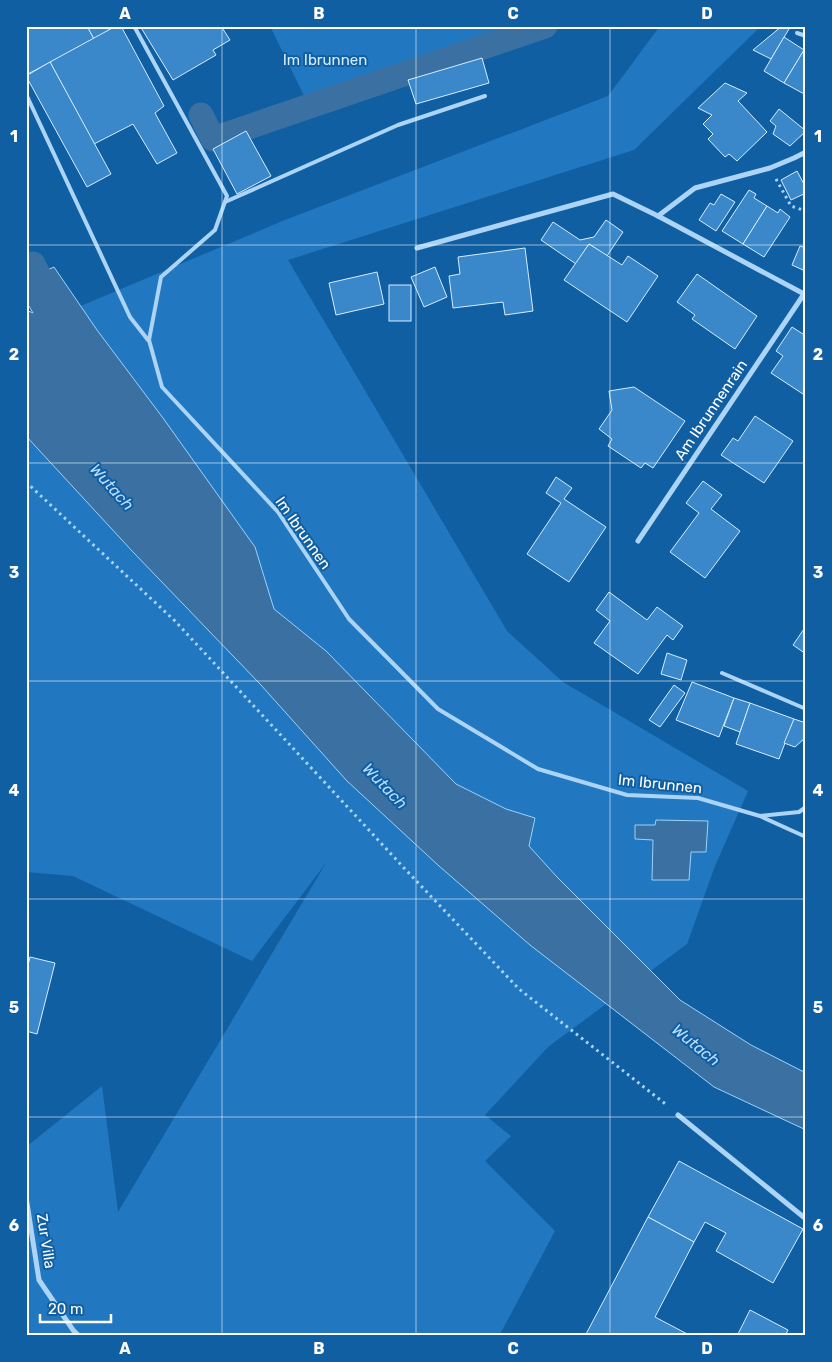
<svg xmlns="http://www.w3.org/2000/svg" width="832" height="1362" font-family="Rubik,sans-serif">
<rect width="100%" height="100%" fill="#115fa3"/>
<g fill="#2178c0">
<polygon points="270,26 526,26 307,102"/>
<polygon points="660,26 761,26 634,150 288,260 507,631 563,682 748,791 715,866 687,944 548,1047 485,1115 511,1136 485,1161 555,1231 499,1336 26,1336 26,1147 102,1086 118,1212 326,863 252,961 73,876 26,872 26,329 285,220 608,96"/>
</g>
<g fill="#3b71a2" stroke="#9dd1f9">
<polygon points="54,267 97,330 163,418 255,547 274,609 326,651 456,784 506,809 535,818 529,846 557,877 680,1000 751,1045 806,1073 806,1130 714,1087 530,945 439,866 347,781 260,684 133,552 26,436 26,310 33,313 26,301 26,279"/>
<polygon points="656,820 708,821 706,852 691,852 689,880 652,880 653,840 635,839 635,825 655,825"/>
</g>
<g fill="none" stroke-linecap="round" stroke-linejoin="round">
<g stroke="#3b71a2" stroke-width="25">
<polyline points="201,115 213,139 545,26"/>
<polyline points="33,264 53,305"/>
</g>
</g>
<g fill="#3a87c9" stroke="#d5ecfe">
<polygon points="26,26 87,26 94,39 26,75"/>
<polygon points="87,26 116,26 94,39"/>
<polygon points="116,26 121,26 164,106 155,113 177,153 157,164 133,124 94,144 50,62"/>
<polygon points="140,26 221,26 230,40 213,50 216,55 173,80"/>
<polygon points="782,26 789,29 771,59 753,50"/>
<polygon points="784,37 804,50 784,83 764,71"/>
<polygon points="804,50 806,50 806,95 784,83"/>
<polygon points="482,58 489,83 416,104 408,80"/>
<polygon points="50,62 111,174 87,187 26,76"/>
<polygon points="725,83 747,93 738,101 767,132 737,161 729,154 725,157 708,139 713,134 703,124 712,115 698,108"/>
<polygon points="779,109 806,131 790,146 773,134 776,126 770,121"/>
<polygon points="246,131 271,176 237,194 213,149"/>
<polygon points="797,171 806,188 806,193 791,200 781,180"/>
<polygon points="749,190 756,194 754,198 767,206 743,244 722,231"/>
<polygon points="721,194 735,202 716,231 699,220 710,203 714,205"/>
<polygon points="767,206 778,213 780,209 790,217 764,257 743,244"/>
<polygon points="606,220 623,232 607,256 589,244 576,264 541,240 553,222 580,240 594,237"/>
<polygon points="589,244 622,265 628,256 658,276 627,322 564,280"/>
<polygon points="800,246 806,248 806,262 803,270 792,265"/>
<polygon points="525,248 533,311 505,315 503,302 453,308 449,276 460,274 458,257"/>
<polygon points="435,267 447,297 424,307 411,277"/>
<polygon points="377,272 384,304 336,315 329,283"/>
<polygon points="697,274 757,316 735,349 692,319 695,315 677,302"/>
<rect x="389" y="285" width="22" height="36"/>
<polygon points="792,327 806,336 806,396 771,373 783,356 776,351"/>
<polygon points="634,387 685,421 653,468 645,463 641,468 608,446 612,439 599,429 612,410 609,391"/>
<polygon points="755,416 793,441 764,483 721,455 733,438 738,441"/>
<polygon points="556,477 572,488 564,499 606,527 569,582 527,554 561,503 546,493"/>
<polygon points="703,481 722,495 711,509 740,531 705,578 670,552 699,513 686,503"/>
<polygon points="609,592 647,620 657,607 683,626 673,640 667,635 638,674 594,643 610,621 596,610"/>
<polygon points="806,626 806,654 793,645"/>
<polygon points="667,653 687,660 681,680 661,674"/>
<polygon points="692,682 734,698 719,737 676,720"/>
<polygon points="674,685 685,693 660,727 649,720"/>
<polygon points="734,698 750,703 740,732 724,726"/>
<polygon points="750,703 794,719 779,759 736,744"/>
<polygon points="794,719 806,723 806,737 795,747 784,743"/>
<polygon points="30,957 55,963 37,1034 26,1031 26,973"/>
<polygon points="679,1161 803,1229 773,1283 716,1251 726,1233 705,1222 694,1242 648,1217"/>
<polygon points="648,1217 694,1242 655,1317 691,1336 585,1336"/>
<polygon points="750,1310 788,1330 785,1336 737,1336"/>
</g>
<g fill="none" stroke-linecap="round" stroke-linejoin="round">
<g stroke="#abd4f6" stroke-width="3" stroke-dasharray="2.5 4" stroke-linecap="butt">
<polyline points="776,179 791,206 806,211"/>
<polyline points="26,482 175,621 405,869 519,989 668,1106"/>
</g>
<g stroke="#abd4f6" stroke-width="4">
<polyline points="134,26 227,196 215,230 161,277 149,340 162,387 278,512 349,619 438,709 538,769 627,795 698,798 760,816 799,812 806,807"/>
<polyline points="797,33 806,36"/>
<polyline points="26,94 130,317 148,340"/>
<polyline points="225,202 398,125 485,96"/>
<polyline points="722,673 806,709"/>
<polyline points="762,817 806,837"/>
</g>
<g stroke="#abd4f6" stroke-width="5">
<polyline points="658,216 695,188 770,168 794,158 806,152"/>
<polyline points="417,248 613,194 658,216 806,295"/>
<polyline points="638,541 804,294"/>
<polyline points="678,1115 806,1219"/>
<polyline points="26,1197 39,1280 73,1330 79,1336"/>
</g>
</g>
<path fill="none" stroke="#fff" stroke-width="1" stroke-opacity="0.55" d="M222,26V1336M416,26V1336M610,26V1336M26,245H806M26,463H806M26,681H806M26,899H806M26,1117H806"/>
<g text-anchor="middle" dominant-baseline="central" stroke-width="4" stroke-linejoin="round" paint-order="stroke">
<g font-size="15" fill="#d5ecfe" stroke="#115fa3">
<text x="325" y="60">Im Ibrunnen</text>
</g>
<g font-size="15" fill="#fff" stroke="#115fa3">
<text transform="translate(711 410) rotate(-56)">Am Ibrunnenrain</text>
<text transform="translate(303 533) rotate(55)">Im Ibrunnen</text>
<text transform="translate(660 784) rotate(6)">Im Ibrunnen</text>
<text transform="translate(46 1241) rotate(81)">Zur Villa</text>
</g>
<g font-size="16" font-style="italic" fill="#b8defc" stroke="#115fa3">
<text transform="translate(112 487) rotate(48)">Wutach</text>
<text transform="translate(385 786) rotate(46)">Wutach</text>
<text transform="translate(696 1045) rotate(39)">Wutach</text>
</g>
</g>
<rect width="832" height="1362" fill="none" stroke="#115fa3" stroke-width="55"/>
<path d="M40 1314v8h71v-8" fill="none" stroke="#ffffff" stroke-width="2.5"/>
<text x="48" y="1314" font-size="15" fill="#ffffff" stroke="#115fa3" stroke-width="4" paint-order="stroke">20 m</text>
<rect x="28" y="28" width="776" height="1306" fill="none" stroke="#fff" stroke-width="2"/>
<g font-size="16" text-anchor="middle" font-weight="bold" fill="#fff">
<text x="125" y="19">A</text>
<text x="319" y="19">B</text>
<text x="513" y="19">C</text>
<text x="707" y="19">D</text>
<text x="14" y="142">1</text>
<text x="818" y="142">1</text>
<text x="14" y="360">2</text>
<text x="818" y="360">2</text>
<text x="14" y="578">3</text>
<text x="818" y="578">3</text>
<text x="14" y="796">4</text>
<text x="818" y="796">4</text>
<text x="14" y="1013">5</text>
<text x="818" y="1013">5</text>
<text x="14" y="1231">6</text>
<text x="818" y="1231">6</text>
<text x="125" y="1354">A</text>
<text x="319" y="1354">B</text>
<text x="513" y="1354">C</text>
<text x="707" y="1354">D</text>
</g>
</svg>
